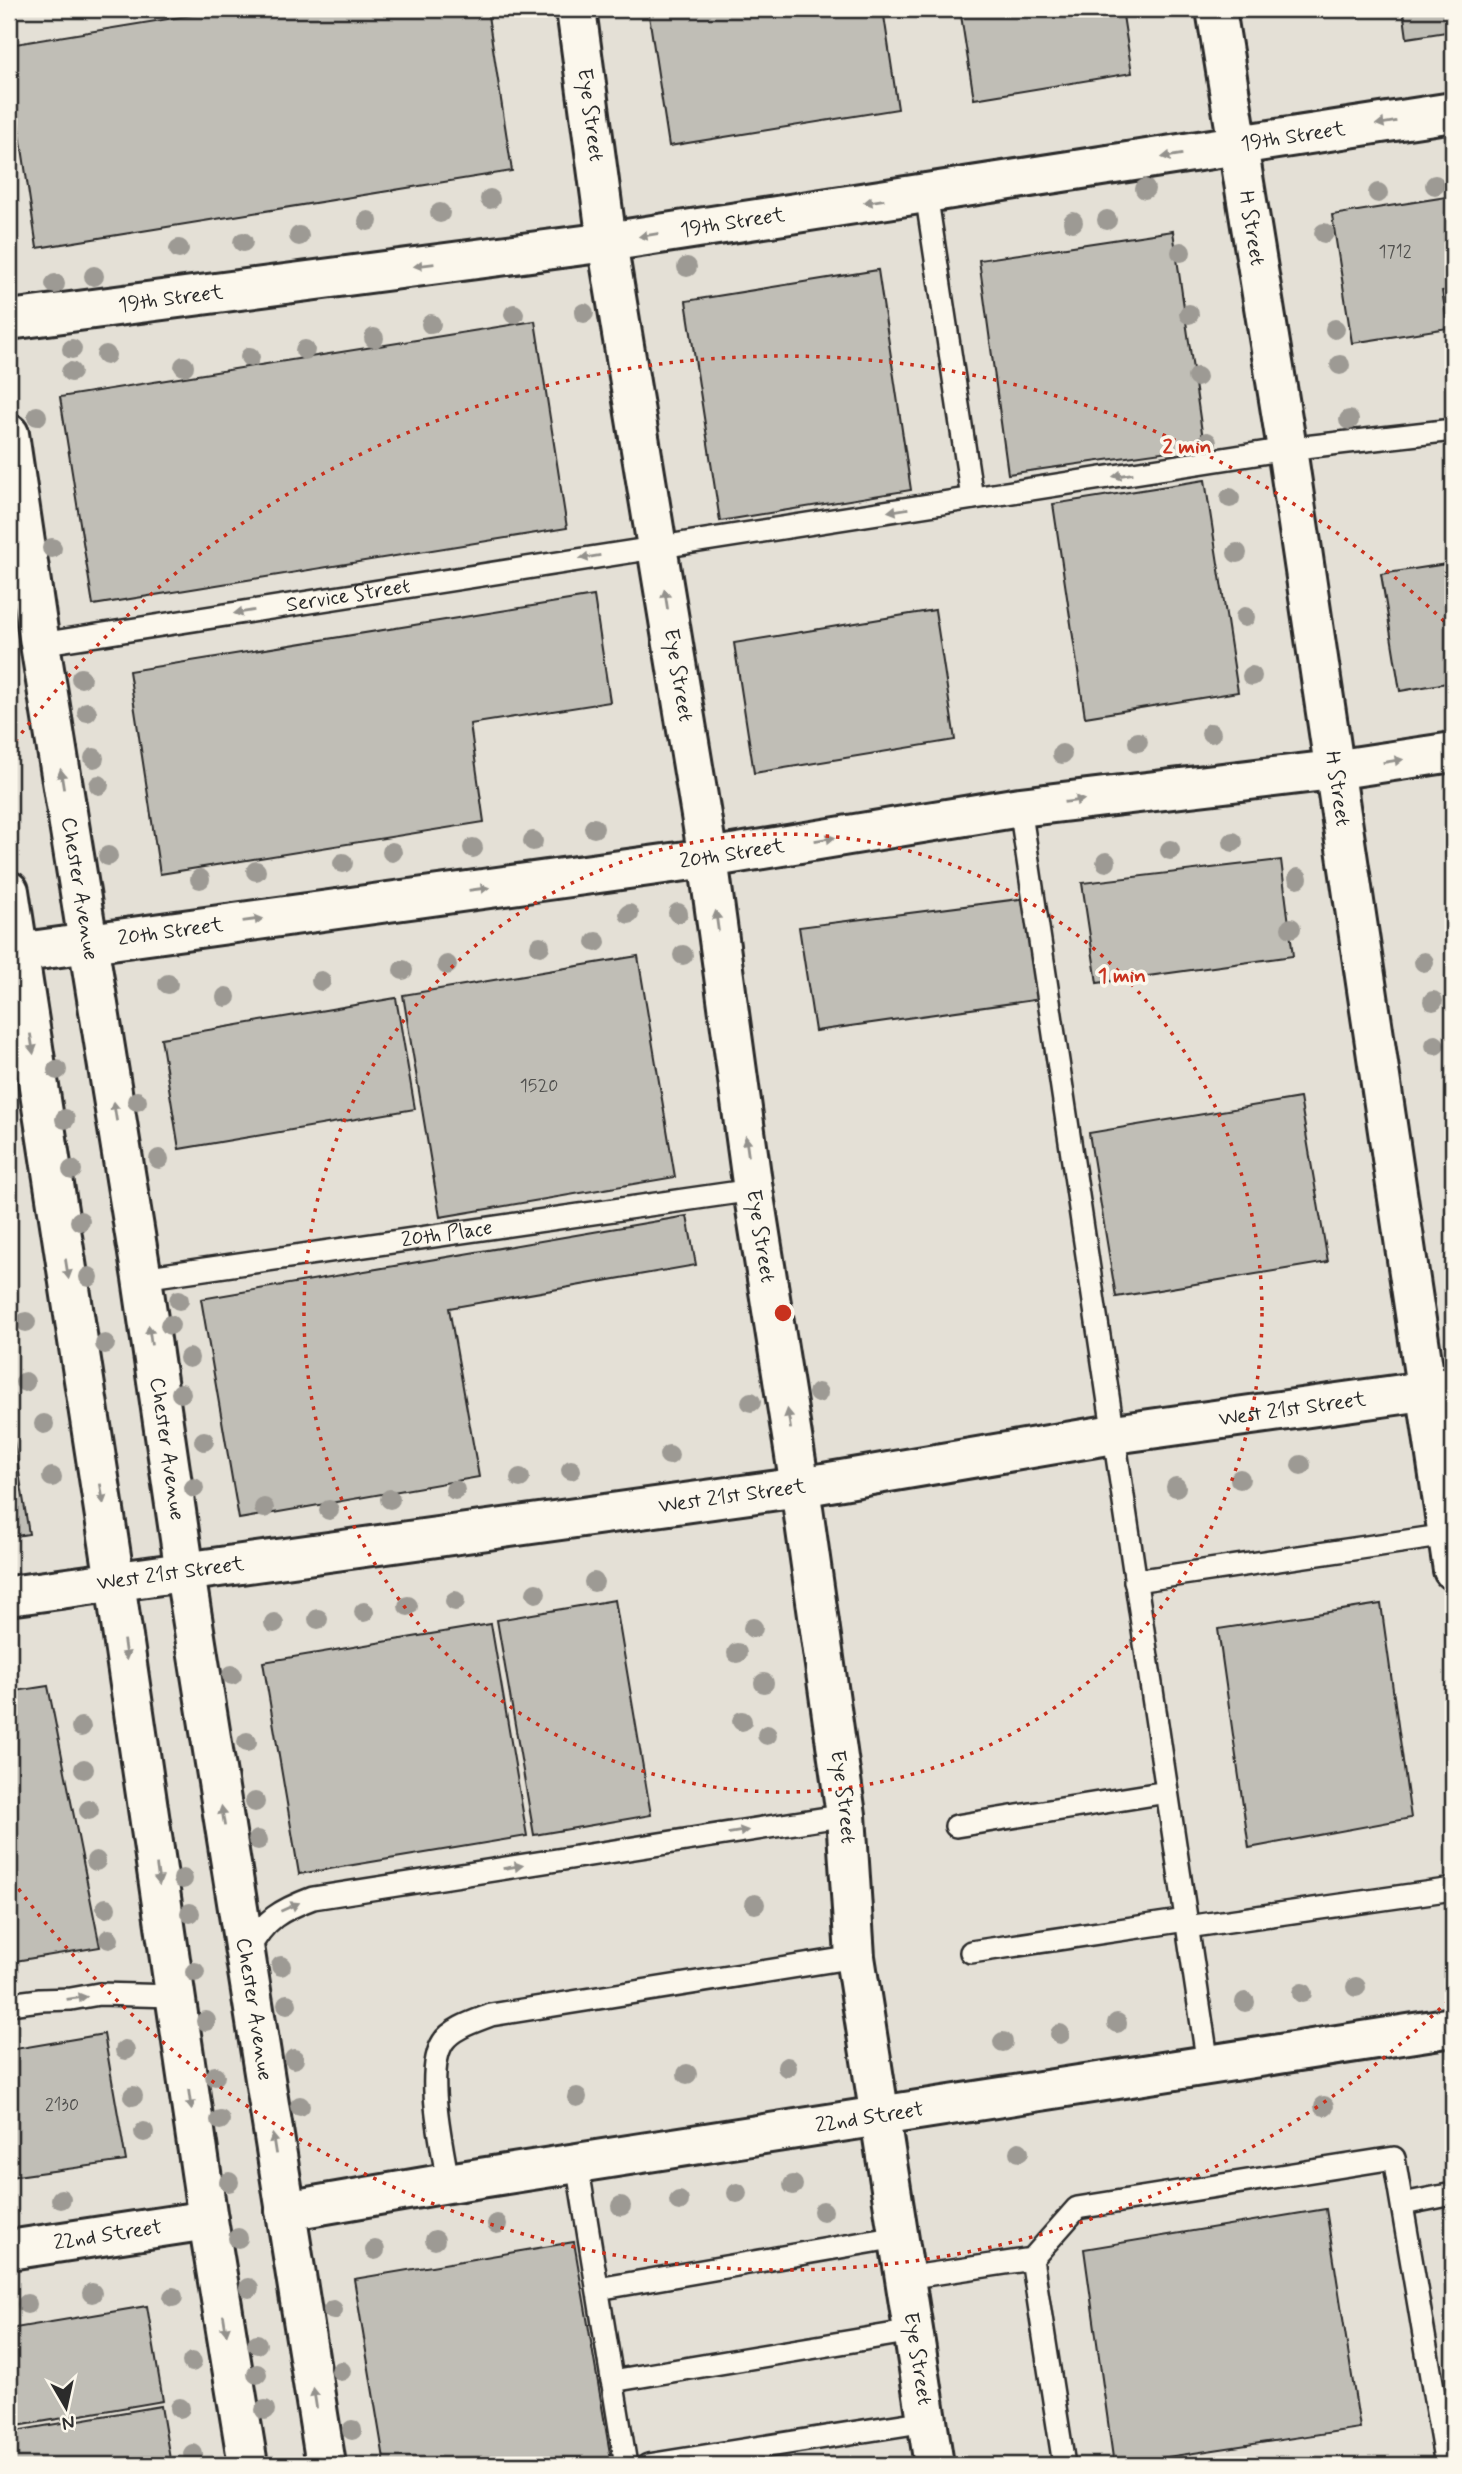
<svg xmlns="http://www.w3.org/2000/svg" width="1462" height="2474" font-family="Mynerve,sans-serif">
<rect width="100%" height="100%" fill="#f3efe4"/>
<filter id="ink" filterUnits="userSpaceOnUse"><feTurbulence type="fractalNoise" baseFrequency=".0143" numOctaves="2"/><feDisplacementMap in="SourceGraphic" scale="14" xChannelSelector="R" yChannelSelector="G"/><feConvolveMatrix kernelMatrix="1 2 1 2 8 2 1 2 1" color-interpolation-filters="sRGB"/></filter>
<g filter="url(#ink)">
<rect fill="#e4e0d6" x="9" y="9" width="1444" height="2456"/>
<g fill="#c0beb6" stroke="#2b2b2b" stroke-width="2">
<polygon points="229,9 487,9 512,171 37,248 9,61 9,45"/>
<polygon points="648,9 883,9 898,109 669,146"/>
<polygon points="960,9 1122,9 1132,73 974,99"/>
<polygon points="1403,9 1453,9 1453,31 1407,38"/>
<polygon points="1453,196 1453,289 1442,291 1448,328 1352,343 1332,215"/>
<polygon points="1173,231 1204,446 1008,474 979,260"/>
<polygon points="878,270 911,490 720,521 686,301"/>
<polygon points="535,321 567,528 93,605 60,397"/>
<polygon points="1205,480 1238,692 1085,717 1053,504"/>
<polygon points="1453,563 1453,682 1400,691 1381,574"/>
<polygon points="594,596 610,702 470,724 484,822 160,874 129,671"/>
<polygon points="935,610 955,740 754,773 734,643"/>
<polygon points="1281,860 1293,956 1097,983 1082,883"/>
<polygon points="1027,898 1041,999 815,1031 799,927"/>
<polygon points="638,956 675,1177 440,1217 403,995"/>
<polygon points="396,998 415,1109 179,1149 161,1038"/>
<polygon points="1300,1098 1328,1262 1116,1297 1089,1133"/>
<polygon points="687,1216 696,1265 449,1308 479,1477 239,1519 201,1299"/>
<polygon points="9,1410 29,1534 9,1537"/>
<polygon points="615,1600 651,1815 534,1835 497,1620"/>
<polygon points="1381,1604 1411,1818 1249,1848 1218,1629"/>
<polygon points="491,1624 527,1836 299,1874 263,1662"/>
<polygon points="48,1686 100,1947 9,1962 9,1692"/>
<polygon points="104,2034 126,2161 9,2177 9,2050"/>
<polygon points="1326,2209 1360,2428 1114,2465 1084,2249"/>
<polygon points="574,2242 612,2465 385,2465 354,2279"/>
<polygon points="147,2306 163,2401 17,2426 9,2375 9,2329"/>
<polygon points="161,2406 171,2465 9,2465 9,2432"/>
</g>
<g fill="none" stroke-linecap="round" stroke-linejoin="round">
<defs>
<g id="lane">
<polyline points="926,193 972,498"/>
<path id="s1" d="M40,644L1287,449L1453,430"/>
<polyline points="1020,807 1208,2065"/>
<path id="s2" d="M142,1278L753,1190"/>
<polyline points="1135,1581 1448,1535"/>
<polyline points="956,1826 1167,1792"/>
<polyline points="1187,1927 1453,1889"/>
<path d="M248,1951C264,1919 281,1910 313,1898L846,1815"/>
<polyline points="971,1952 1186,1920"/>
<polyline points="9,2004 40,2000 71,1999 99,1994 175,1996"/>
<polyline points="577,2163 626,2465"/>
<path d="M448,2183C443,2148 424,2072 443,2042C452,2028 476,2021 491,2015L855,1957"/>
<polyline points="1403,2204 1453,2194"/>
<polyline points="905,2278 1032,2259"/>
<polyline points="598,2289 898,2237"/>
<polyline points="612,2381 913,2331"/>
<polyline points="648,2465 927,2421"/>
<polyline points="1064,2465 1032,2259 1077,2208 1394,2158 1446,2465"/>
</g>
<g id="street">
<path id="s3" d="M576,9L607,242L708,858L753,1190L800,1487L846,1815L855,1957L934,2465"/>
<path id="s4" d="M9,320L607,242L1453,112"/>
<path id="s5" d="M9,954L708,858L1020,807L1333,770L1453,752"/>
<path id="s6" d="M285,2211L448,2183L1453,2027"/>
<path id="s7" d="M9,2250L208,2220"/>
</g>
<g id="secondary">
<path id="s8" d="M1216,9L1287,449L1453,1570"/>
<path id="s9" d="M9,434L40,644L142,1278L185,1573L326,2465"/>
<polyline points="9,891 115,1582 208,2220 248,2465"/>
<path id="s10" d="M9,1596L800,1487L1114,1434L1453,1387"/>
</g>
</defs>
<use href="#lane" stroke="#2b2b2b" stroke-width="26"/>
<use href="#street" stroke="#2b2b2b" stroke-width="44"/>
<use href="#secondary" stroke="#2b2b2b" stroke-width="44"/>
<use href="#lane" stroke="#fbf7ec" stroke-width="21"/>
<use href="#street" stroke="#fbf7ec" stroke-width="38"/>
<use href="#secondary" stroke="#fbf7ec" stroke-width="38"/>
</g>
<g fill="#9d9a94">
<circle cx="1435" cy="185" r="10"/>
<circle cx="1145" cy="189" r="10"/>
<circle cx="1378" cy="193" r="10"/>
<circle cx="490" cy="199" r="10"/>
<circle cx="440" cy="213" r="10"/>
<circle cx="1107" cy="220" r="10"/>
<circle cx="368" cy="221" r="10"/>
<circle cx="1073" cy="222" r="10"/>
<circle cx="1324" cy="233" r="10"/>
<circle cx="299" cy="236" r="10"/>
<circle cx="243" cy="242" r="10"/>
<circle cx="179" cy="249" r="10"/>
<circle cx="1181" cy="252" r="10"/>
<circle cx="687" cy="267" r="10"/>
<circle cx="94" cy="276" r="10"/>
<circle cx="55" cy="284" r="10"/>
<circle cx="584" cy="313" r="10"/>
<circle cx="514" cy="314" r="10"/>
<circle cx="1189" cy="314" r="10"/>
<circle cx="431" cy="324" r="10"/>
<circle cx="1335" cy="329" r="10"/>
<circle cx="374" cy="338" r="10"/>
<circle cx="72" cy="349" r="10"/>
<circle cx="305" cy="350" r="10"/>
<circle cx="106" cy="355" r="10"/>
<circle cx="250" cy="357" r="10"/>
<circle cx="1340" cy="365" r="10"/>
<circle cx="184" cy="366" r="10"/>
<circle cx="71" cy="372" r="10"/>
<circle cx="1197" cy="377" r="10"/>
<circle cx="37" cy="416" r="10"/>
<circle cx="1349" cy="420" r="10"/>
<circle cx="1207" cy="442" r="10"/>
<circle cx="1230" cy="498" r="10"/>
<circle cx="52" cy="548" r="10"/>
<circle cx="1237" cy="553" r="10"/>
<circle cx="1245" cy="617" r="10"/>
<circle cx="1252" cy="676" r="10"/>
<circle cx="81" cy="678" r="10"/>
<circle cx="87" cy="712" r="10"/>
<circle cx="1211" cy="733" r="10"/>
<circle cx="1138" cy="742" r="10"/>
<circle cx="1062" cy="754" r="10"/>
<circle cx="94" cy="758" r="10"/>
<circle cx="99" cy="785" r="10"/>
<circle cx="594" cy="828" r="10"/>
<circle cx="533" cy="841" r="10"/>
<circle cx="1233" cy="842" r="10"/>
<circle cx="473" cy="848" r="10"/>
<circle cx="1170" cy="850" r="10"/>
<circle cx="392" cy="852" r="10"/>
<circle cx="108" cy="856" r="10"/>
<circle cx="1106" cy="862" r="10"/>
<circle cx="343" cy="863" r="10"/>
<circle cx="256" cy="871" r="10"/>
<circle cx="1298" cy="878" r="10"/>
<circle cx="200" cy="879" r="10"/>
<circle cx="678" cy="913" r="10"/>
<circle cx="629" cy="914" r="10"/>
<circle cx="1291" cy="928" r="10"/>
<circle cx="596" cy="942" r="10"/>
<circle cx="540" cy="946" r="10"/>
<circle cx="683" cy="955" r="10"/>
<circle cx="1424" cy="962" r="10"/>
<circle cx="447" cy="965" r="10"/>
<circle cx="403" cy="970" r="10"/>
<circle cx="321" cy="981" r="10"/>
<circle cx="168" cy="984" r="10"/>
<circle cx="226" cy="997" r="10"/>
<circle cx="1433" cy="1001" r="10"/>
<circle cx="1435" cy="1045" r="10"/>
<circle cx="57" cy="1070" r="10"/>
<circle cx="137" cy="1101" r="10"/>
<circle cx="65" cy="1119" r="10"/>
<circle cx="159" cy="1159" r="10"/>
<circle cx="72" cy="1170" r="10"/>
<circle cx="80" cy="1221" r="10"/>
<circle cx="89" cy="1277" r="10"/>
<circle cx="179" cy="1300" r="10"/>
<circle cx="26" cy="1322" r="10"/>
<circle cx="170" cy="1325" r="10"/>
<circle cx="105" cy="1344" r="10"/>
<circle cx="189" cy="1358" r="10"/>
<circle cx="25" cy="1382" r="10"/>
<circle cx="181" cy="1393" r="10"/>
<circle cx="818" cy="1393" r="10"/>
<circle cx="751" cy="1402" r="10"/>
<circle cx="44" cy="1424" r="10"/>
<circle cx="204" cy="1441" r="10"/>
<circle cx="669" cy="1455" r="10"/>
<circle cx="1301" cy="1465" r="10"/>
<circle cx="571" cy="1470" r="10"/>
<circle cx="52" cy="1477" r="10"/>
<circle cx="520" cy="1478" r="10"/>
<circle cx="1240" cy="1479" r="10"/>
<circle cx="1176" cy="1487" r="10"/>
<circle cx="194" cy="1488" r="10"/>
<circle cx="455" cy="1490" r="10"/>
<circle cx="390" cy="1499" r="10"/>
<circle cx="264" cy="1508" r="10"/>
<circle cx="329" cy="1510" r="10"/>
<circle cx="594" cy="1582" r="10"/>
<circle cx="536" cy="1593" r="10"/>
<circle cx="455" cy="1601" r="10"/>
<circle cx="408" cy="1606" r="10"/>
<circle cx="364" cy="1612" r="10"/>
<circle cx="318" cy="1619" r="10"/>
<circle cx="274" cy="1623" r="10"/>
<circle cx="753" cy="1628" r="10"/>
<circle cx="737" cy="1653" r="10"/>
<circle cx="232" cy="1675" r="10"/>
<circle cx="764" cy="1683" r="10"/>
<circle cx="742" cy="1721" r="10"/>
<circle cx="81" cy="1727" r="10"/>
<circle cx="767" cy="1735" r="10"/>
<circle cx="247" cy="1742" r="10"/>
<circle cx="84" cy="1769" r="10"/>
<circle cx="255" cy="1802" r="10"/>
<circle cx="89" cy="1810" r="10"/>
<circle cx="258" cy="1840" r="10"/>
<circle cx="96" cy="1861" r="10"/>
<circle cx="183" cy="1879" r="10"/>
<circle cx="755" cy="1904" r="10"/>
<circle cx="106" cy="1908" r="10"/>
<circle cx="190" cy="1913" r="10"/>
<circle cx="109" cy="1939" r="10"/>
<circle cx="281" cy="1966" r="10"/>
<circle cx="195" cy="1972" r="10"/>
<circle cx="1356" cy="1987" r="10"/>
<circle cx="1302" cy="1993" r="10"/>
<circle cx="1245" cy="2002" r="10"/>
<circle cx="287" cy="2004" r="10"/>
<circle cx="206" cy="2021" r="10"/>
<circle cx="1117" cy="2023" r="10"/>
<circle cx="1060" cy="2034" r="10"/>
<circle cx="1003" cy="2042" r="10"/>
<circle cx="125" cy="2050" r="10"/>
<circle cx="294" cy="2059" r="10"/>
<circle cx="787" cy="2067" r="10"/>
<circle cx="687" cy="2074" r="10"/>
<circle cx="215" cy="2076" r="10"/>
<circle cx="133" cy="2096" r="10"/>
<circle cx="577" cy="2097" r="10"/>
<circle cx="300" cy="2106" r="10"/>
<circle cx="1324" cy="2106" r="10"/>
<circle cx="220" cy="2120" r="10"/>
<circle cx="144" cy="2132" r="10"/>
<circle cx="1019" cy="2152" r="10"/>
<circle cx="229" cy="2182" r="10"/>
<circle cx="793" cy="2185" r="10"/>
<circle cx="737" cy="2193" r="10"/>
<circle cx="61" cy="2199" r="10"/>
<circle cx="679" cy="2201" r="10"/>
<circle cx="621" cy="2206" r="10"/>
<circle cx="823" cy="2211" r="10"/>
<circle cx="497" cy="2224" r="10"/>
<circle cx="238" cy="2238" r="10"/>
<circle cx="435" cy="2240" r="10"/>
<circle cx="375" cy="2250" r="10"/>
<circle cx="249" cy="2288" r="10"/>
<circle cx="92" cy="2293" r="10"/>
<circle cx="173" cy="2297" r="10"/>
<circle cx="27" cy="2304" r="10"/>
<circle cx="333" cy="2310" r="10"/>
<circle cx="257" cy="2344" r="10"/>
<circle cx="192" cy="2362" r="10"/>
<circle cx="341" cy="2371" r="10"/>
<circle cx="257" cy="2374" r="10"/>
<circle cx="180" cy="2408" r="10"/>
<circle cx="265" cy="2410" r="10"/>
<circle cx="352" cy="2430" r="10"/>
<circle cx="193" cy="2454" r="10"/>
</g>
<defs><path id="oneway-solid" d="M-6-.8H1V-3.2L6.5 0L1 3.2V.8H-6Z" transform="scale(1.75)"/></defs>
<g fill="#93918c">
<use href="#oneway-solid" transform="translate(1386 123) rotate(171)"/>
<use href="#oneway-solid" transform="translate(1172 156) rotate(171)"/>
<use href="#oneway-solid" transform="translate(874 201) rotate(171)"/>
<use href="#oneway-solid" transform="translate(649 235) rotate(171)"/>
<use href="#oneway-solid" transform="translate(424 265) rotate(173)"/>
<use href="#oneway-solid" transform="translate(1123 475) rotate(171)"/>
<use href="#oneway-solid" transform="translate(898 510) rotate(171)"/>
<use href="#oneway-solid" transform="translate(590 557) rotate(171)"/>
<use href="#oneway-solid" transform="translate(666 599) rotate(-99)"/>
<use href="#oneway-solid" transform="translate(244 612) rotate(171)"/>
<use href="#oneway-solid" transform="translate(1393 761) rotate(-9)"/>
<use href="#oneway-solid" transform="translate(62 779) rotate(-99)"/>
<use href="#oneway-solid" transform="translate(1074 801) rotate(-7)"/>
<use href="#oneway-solid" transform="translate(825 839) rotate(-9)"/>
<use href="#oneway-solid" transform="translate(479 889) rotate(-8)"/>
<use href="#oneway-solid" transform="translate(253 920) rotate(-8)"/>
<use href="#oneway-solid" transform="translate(717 921) rotate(-98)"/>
<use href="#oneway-solid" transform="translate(32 1044) rotate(81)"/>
<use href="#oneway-solid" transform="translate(115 1111) rotate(-99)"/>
<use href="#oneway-solid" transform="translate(747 1146) rotate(-98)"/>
<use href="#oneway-solid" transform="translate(67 1269) rotate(81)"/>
<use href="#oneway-solid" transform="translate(150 1335) rotate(-98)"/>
<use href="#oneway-solid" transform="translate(789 1419) rotate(-99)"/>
<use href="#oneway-solid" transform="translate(102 1494) rotate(81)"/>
<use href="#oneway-solid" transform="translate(125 1650) rotate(82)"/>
<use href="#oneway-solid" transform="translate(223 1816) rotate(-99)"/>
<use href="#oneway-solid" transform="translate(738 1832) rotate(-9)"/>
<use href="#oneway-solid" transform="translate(513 1867) rotate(-9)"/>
<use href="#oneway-solid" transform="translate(158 1875) rotate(82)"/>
<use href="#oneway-solid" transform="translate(290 1907) rotate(-24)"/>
<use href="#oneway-solid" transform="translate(77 1998) rotate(-8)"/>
<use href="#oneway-solid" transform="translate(190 2100) rotate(82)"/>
<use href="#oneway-solid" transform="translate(274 2144) rotate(-99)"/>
<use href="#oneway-solid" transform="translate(225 2325) rotate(81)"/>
<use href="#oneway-solid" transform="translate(315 2398) rotate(-99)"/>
</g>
</g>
<g fill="none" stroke="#c8321e" stroke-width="3.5" stroke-dasharray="3.5 7">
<circle cx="783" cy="1313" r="479"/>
<path d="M1448 2001A957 957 0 0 1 9 1876M9 750A957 957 0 0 1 1448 625"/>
</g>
<g text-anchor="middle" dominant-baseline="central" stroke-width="7" stroke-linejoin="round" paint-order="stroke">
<g font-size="18" fill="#50504e">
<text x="1395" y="252">1712</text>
<text x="539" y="1086">1520</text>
<text x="62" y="2105">2130</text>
</g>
<g font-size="21" fill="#2b2b2b" stroke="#fbf7ec">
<text stroke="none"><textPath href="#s3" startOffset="107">Eye Street</textPath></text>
<text stroke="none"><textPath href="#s4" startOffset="1297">19th Street</textPath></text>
<text stroke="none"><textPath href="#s4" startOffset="730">19th Street</textPath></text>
<text stroke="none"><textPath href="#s8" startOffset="222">H Street</textPath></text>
<text stroke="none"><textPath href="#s4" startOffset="163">19th Street</textPath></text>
<text stroke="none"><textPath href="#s1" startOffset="312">Service Street</textPath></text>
<text stroke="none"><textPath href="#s3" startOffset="674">Eye Street</textPath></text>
<text stroke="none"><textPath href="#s8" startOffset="789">H Street</textPath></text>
<text stroke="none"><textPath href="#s5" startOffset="730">20th Street</textPath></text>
<text stroke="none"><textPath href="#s9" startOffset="460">Chester Avenue</textPath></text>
<text stroke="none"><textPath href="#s5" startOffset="163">20th Street</textPath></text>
<text stroke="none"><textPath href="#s2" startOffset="308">20th Place</textPath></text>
<text stroke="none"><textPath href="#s3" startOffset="1241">Eye Street</textPath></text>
<text stroke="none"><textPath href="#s10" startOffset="1297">West 21st Street</textPath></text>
<text stroke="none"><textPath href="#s9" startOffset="1027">Chester Avenue</textPath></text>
<text stroke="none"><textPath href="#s10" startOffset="730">West 21st Street</textPath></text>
<text stroke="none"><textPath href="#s10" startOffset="163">West 21st Street</textPath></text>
<text stroke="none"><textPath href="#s3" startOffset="1808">Eye Street</textPath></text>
<text stroke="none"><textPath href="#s9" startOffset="1594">Chester Avenue</textPath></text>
<text stroke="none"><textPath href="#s6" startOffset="592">22nd Street</textPath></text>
<text stroke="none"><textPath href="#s7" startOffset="100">22nd Street</textPath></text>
<text stroke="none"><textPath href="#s3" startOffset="2375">Eye Street</textPath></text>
</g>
</g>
<circle cx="783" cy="1313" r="10" fill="#c8321e" stroke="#fbf7ec" stroke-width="3.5"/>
<g font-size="21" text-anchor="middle" font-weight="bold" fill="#c8321e" stroke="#fbf7ec" stroke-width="7" stroke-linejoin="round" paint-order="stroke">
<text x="1187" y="453">2 min</text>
<text x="1122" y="982">1 min</text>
</g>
<rect width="1462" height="2474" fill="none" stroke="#fbf7ec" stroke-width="35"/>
<rect x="18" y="18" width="1427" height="2439" fill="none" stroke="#2b2b2b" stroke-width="2.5" filter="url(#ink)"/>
<g transform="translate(66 2407) rotate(171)" stroke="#fbf7ec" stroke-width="5" paint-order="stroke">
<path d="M0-5L12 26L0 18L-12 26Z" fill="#2b2b2b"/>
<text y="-10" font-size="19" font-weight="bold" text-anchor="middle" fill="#2b2b2b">N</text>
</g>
</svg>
